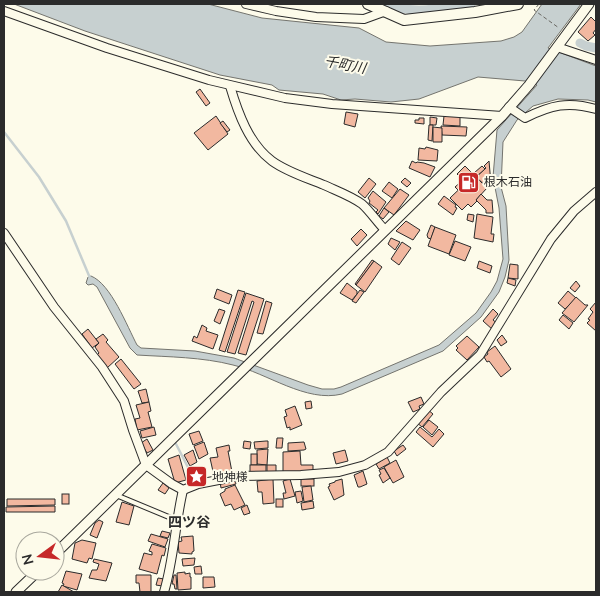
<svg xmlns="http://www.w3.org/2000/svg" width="600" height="596" font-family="'Nunito Sans','Noto Sans JP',sans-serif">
<rect width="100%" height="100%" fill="#fdfbea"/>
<path fill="#c7d0d0" stroke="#74746e" d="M14,4H208L262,18L359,28L386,42L430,46L501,41L514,37L522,32L542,4H581L548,48L596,66V102L588,100L558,99L533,106L517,120L503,142L501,187L506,206L509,260L505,277L499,292L481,317L443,351L342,394C306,403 267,373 233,365C202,357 169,357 137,355L130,348L97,287L93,284L88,285L86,283L88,277L91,276C111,284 127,326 137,345L141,348L195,351L234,358L308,385L322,389H334L341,387L439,345L476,313L491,292L497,281L503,259L499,208L493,177L497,130L537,85L525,81L478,77L419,99L391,102L355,99L341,100L323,94L279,90L272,85L220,75L85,31Z"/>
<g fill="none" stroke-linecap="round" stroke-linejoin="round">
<g stroke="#c7d0d0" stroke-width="2.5">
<polyline points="4,132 39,177 66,221 90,278"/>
<polyline points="176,444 194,479"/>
</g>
<g stroke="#c7d0d0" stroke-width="9">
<path d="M384,4C415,15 439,8 471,4"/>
<polyline points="580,43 586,46 596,48"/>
</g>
</g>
<g fill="#f2b8a0" stroke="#2b2b2b">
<polygon points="591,17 596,22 596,29 593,33 595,35 588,41 578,32"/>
<polygon points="200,89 210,103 206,106 196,92"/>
<polygon points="346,112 358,114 355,127 344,124"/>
<polygon points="216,116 228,134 208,150 194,133"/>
<polygon points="444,116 460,116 460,126 443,125"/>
<polygon points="430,117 437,118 436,125 430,125"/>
<polygon points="419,118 424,118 424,124 415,123 415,120 419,120"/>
<polygon points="223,121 230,130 227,132 220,123"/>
<polygon points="429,125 433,125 432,141 428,140"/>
<polygon points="441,126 467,127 466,136 442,135"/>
<polygon points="433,127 442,128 442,142 433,142"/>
<polygon points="426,147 438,150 437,161 418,160 419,148 425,149"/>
<polygon points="412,161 416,163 417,162 424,163 435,167 430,177 409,168"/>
<polygon points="489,161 491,184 487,187 476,177 486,168 484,166"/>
<polygon points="465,166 474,175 458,190 455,187 463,180 457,174"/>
<polygon points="482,166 485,169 477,176 474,173"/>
<polygon points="474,175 487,188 476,200 477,201 471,207 468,204 462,210 450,198"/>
<polygon points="369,178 376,184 365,198 358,192"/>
<polygon points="405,178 411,183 407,187 401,182"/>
<polygon points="389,182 398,189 392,198 382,191"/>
<polygon points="400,189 409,195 394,215 384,208"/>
<polygon points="373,191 386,202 378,214 376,212 378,210 369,203 370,201 368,198"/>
<polygon points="481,194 487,200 492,200 493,213 486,213 486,210 476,200"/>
<polygon points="444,196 456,205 455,207 457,208 453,215 438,204"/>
<polygon points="384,208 389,212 383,219 379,216"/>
<polygon points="468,214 474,215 473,222 467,220"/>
<polygon points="477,214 493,217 491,234 494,234 493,242 474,238"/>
<polygon points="406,221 420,230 413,240 396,231"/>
<polygon points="431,225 435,227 431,239 428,238 427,235"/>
<polygon points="435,227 456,235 449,254 428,246"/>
<polygon points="361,229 367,235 357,246 351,239"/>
<polygon points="391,238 400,242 395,250 388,244"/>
<polygon points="455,241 471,247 465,261 449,255"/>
<polygon points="402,242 411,248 399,265 391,259"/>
<polygon points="372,260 374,261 356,285 355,284"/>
<polygon points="374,261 382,267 365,292 356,285"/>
<polygon points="479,261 492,266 490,273 477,268"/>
<polygon points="510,264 518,265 518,279 508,278"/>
<polygon points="508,278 516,280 515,286 507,283"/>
<polygon points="576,281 580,286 575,292 570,288"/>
<polygon points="347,283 357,291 357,294 352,300 340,293"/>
<polygon points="217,289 232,295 229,304 214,298"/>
<polygon points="238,290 245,292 225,352 219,350"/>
<polygon points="360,290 364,292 356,303 352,301"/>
<polygon points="568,291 576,298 565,309 558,303"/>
<polygon points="246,293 264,299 246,355 238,353 254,302 252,301 235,354 227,352"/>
<polygon points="576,297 585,305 588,305 574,322 562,313"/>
<polygon points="266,301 272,303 263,334 257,333"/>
<polygon points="596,302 596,331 587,323 590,320 588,319 593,312 590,309"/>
<polygon points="219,309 225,311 220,324 214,321"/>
<polygon points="493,309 498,314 493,320 498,324 493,330 483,321"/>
<polygon points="563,315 573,323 569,329 559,320"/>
<polygon points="202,325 207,328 206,331 218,335 213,349 192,341 194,336 197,338"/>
<polygon points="88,329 99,343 92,348 82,334"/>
<polygon points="103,334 108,340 106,342 119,357 107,368 96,356 99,353 95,347 99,343 96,339"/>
<polygon points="502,335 507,342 501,346 497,340"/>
<polygon points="467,336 479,347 467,360 456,350 458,348 456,346"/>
<polygon points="495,346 511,369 501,377 489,361 487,362 484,357 488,354 487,352"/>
<polygon points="121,359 141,384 134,389 115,364"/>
<polygon points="146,389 149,402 142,403 138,391"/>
<polygon points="421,397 424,404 419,406 420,409 413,412 408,402"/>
<polygon points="311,401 312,408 306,409 305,402"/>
<polygon points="149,402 151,411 148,412 152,427 137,430 135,419 140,418 136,405"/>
<polygon points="295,406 302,425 290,430 290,427 287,428 284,417 287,416 285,410"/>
<polygon points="427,409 433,414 422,427 416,422"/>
<polygon points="429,420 438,427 432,435 423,427"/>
<polygon points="154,427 156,435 142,438 140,431"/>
<polygon points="420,427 432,437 439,429 444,434 433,447 416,432"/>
<polygon points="199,431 203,441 193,445 189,434"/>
<polygon points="277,438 283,438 282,448 276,448"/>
<polygon points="147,439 153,450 147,453 141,443"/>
<polygon points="244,441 251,442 250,449 243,448"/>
<polygon points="266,441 268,441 268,448 255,449 254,442"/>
<polygon points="204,442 208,454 199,459 194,446"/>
<polygon points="304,442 306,449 304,450 288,451 288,443"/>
<polygon points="229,445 230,451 228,451 232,472 214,476 210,458 218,457 216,448"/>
<polygon points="403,445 406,449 397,456 394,451"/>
<polygon points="268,449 267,465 257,464 257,450"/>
<polygon points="193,450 197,462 190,466 184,455"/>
<polygon points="345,450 348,461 336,464 333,453"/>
<polygon points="300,451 301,465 313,465 313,471 283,473 283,452"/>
<rect x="251" y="454" width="6" height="11"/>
<polygon points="179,455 186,480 175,483 168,459"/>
<polygon points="387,457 390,463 379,469 376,464"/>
<polygon points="396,460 404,477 393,483 384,467"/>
<rect x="250" y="465" width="16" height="7"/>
<polygon points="267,465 276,465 276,472 267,473"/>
<polygon points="384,468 390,478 383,483 379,475 381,474 379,470"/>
<polygon points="363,471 367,484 360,487 358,487 354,475"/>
<polygon points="235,478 236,484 221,488 220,482"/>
<polygon points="273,479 274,503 263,504 262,492 258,492 257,481"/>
<polygon points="290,479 295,496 284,499 283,493 286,493 283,481"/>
<rect x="301" y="479" width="13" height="7"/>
<polygon points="342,479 344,495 334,500 328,487 330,486 329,484 335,482 335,481"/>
<polygon points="163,483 169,488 165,494 158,490"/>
<polygon points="235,485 245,505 234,510 231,504 225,506 220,494 225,491 225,489"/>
<polygon points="311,486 313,500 304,502 302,487"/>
<polygon points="301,491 303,501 297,503 295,492"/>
<rect x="62" y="494" width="7" height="10"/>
<polygon points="7,499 55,499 55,505 7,506"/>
<rect x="276" y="499" width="7" height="8"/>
<polygon points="313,501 314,508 302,510 301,503"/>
<polygon points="122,502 134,506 129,525 116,522"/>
<polygon points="247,505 250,513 244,515 241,508"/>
<polygon points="55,506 55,512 6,512 6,507"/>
<polygon points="99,520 103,522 97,538 90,535 95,523"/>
<polygon points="162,531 170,533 168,538 160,536"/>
<polygon points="151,534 168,539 165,547 148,541"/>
<polygon points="193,536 194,551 192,552 192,554 179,553 178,542 182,541 181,537"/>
<polygon points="82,540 96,543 92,559 89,558 87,563 72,559 75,543"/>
<polygon points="152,544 166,548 164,556 162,555 157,574 139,569 144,553 152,555 152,552 149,551"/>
<polygon points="195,558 194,565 183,566 182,559"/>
<polygon points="94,559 112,563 106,581 89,578 92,570 97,570 99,564 93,562"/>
<polygon points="201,566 202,574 195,574 194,567"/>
<polygon points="66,571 82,574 77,590 63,586 64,584 62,583"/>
<polygon points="185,572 185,574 190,573 190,577 191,577 191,589 178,590 177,573"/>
<polygon points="136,575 151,575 151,592 140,592 139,583 136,583"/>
<polygon points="174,575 176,575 177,589 175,589 174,584 172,584"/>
<polygon points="203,577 214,577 215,587 203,588"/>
<polygon points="158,578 164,579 162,586 156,585"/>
<polygon points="62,585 74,592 58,592"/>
</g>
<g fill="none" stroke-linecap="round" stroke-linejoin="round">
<defs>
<polyline id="service" points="116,495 176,520"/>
<g id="minor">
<polyline points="246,4 276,11 316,17 364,19 386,11"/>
<polyline points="4,11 107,48 209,80 285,98 332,104 502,116"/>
<polyline points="557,47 596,60"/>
<path d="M230,86C238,113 249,144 272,161C287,172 307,178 324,185C337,191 351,196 362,204C370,211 377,222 385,230"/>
<path d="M509,107L525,118C551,105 568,101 596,109"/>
<polyline points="4,233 54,307 102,367 124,401 133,430 146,465 172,484 183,490 198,484 239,476 301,475 339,472 365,465 388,452 441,392 480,355 551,239 574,211 596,192"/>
<path d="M164,592C174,559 175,524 183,490"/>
</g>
<g id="tertiary">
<polyline points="55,554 502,116 529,85 589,4"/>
<polyline points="16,592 38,571"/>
</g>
<polyline id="secondary" points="368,4 404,20 475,12 518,4"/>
</defs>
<use href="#service" stroke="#2b2b2b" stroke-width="6"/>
<use href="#minor" stroke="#2b2b2b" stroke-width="10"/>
<use href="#tertiary" stroke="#2b2b2b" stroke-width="11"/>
<use href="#secondary" stroke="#2b2b2b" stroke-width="12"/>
<polyline stroke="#6a6964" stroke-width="1" stroke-dasharray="4 2.5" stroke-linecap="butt" points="539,4 534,10 559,28"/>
<use href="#service" stroke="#fdfbea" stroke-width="4"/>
<use href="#minor" stroke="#fdfbea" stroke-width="8"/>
<use href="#tertiary" stroke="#fdfbea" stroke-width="9"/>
<use href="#secondary" stroke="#fdfbea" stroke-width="10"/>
</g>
<defs>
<symbol id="fuel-square" viewBox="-11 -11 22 22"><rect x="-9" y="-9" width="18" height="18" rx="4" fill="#c62828" stroke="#fdfbea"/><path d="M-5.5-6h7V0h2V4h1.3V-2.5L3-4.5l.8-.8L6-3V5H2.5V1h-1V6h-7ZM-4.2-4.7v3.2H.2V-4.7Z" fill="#fff"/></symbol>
<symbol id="sight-square" viewBox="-11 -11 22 22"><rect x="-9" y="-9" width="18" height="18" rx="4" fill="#c62828" stroke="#fdfbea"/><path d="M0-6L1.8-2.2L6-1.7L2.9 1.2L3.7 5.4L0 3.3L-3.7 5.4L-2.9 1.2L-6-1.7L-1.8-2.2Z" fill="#fff"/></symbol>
</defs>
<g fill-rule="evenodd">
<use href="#fuel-square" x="456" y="170" width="25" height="25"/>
<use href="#sight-square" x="184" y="464" width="25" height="25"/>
</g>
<g text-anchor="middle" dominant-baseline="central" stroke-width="4" stroke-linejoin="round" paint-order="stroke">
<g font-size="12" fill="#2b2b2b" stroke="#fdfbea" text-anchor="start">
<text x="484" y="182">根木石油</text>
<text x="212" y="477">地神様</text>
</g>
<g font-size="14" font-style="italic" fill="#2b2b2b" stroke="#fdfbea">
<text transform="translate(345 65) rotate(10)">千町川</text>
</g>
<g font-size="14" font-weight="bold" fill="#2b2b2b" stroke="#fdfbea">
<text x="189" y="522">四ツ谷</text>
</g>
</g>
<rect width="600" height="596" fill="none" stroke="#2b2b2b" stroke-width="10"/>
<g transform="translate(40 556) rotate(255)"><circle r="24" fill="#fdfbea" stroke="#a9a89e"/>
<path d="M0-4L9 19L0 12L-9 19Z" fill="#c62828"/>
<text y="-8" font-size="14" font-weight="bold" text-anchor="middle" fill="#2b2b2b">N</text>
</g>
</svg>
